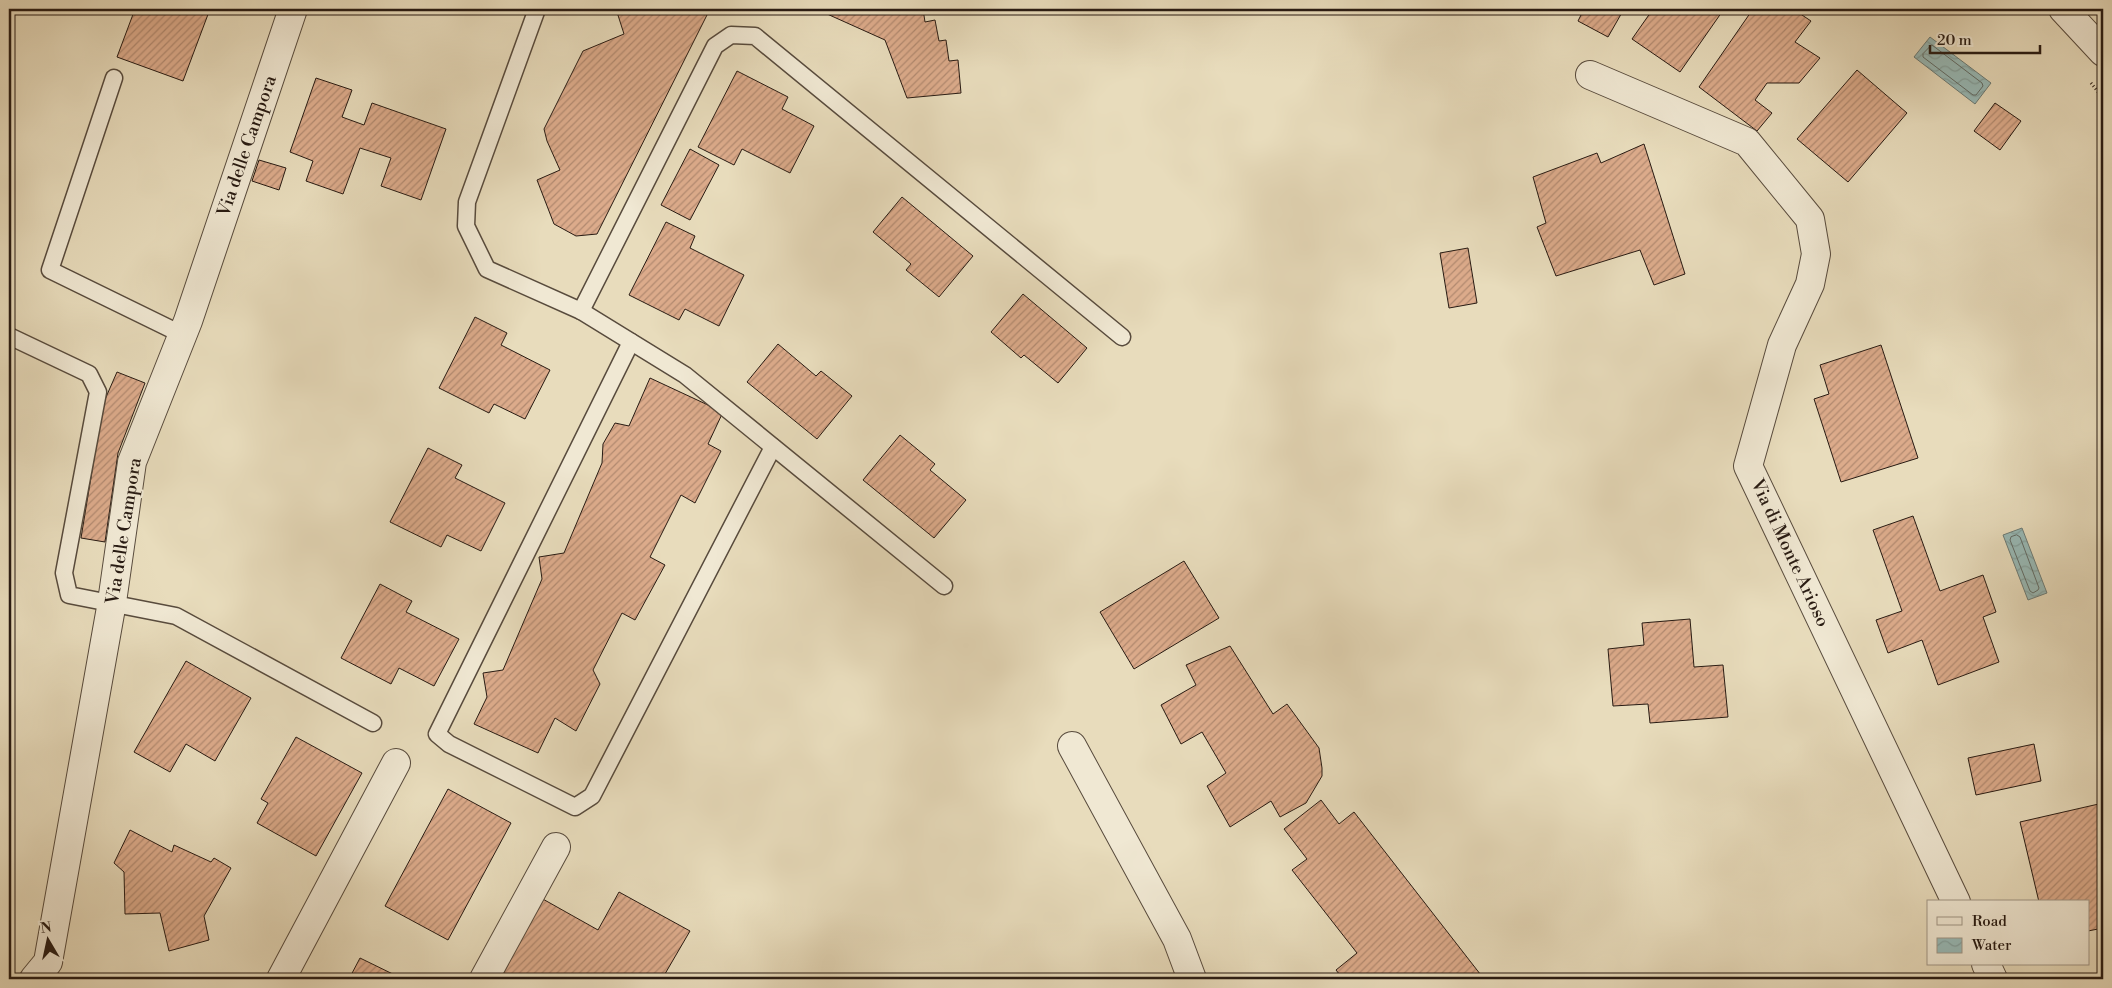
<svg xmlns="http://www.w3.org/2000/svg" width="2112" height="988" font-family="'Libre Bodoni',serif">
<defs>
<pattern id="water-waves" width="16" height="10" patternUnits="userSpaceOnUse" patternTransform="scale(1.25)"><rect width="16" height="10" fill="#98bab7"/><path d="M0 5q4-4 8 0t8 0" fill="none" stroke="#839f9c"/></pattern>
<pattern id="building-hatch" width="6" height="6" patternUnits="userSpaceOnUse" patternTransform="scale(1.25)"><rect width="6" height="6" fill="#dcab8b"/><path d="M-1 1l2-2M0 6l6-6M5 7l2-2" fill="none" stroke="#b28a70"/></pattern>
</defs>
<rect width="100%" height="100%" fill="#e8dcbc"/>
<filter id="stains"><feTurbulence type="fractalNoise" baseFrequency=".004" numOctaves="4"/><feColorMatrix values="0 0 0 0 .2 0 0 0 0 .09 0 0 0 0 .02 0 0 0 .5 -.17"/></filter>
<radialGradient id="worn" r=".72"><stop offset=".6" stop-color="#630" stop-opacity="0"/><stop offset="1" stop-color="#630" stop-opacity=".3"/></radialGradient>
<g fill="url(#water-waves)" stroke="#6b7a75">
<polygon points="1930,37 1991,83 1975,104 1914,57"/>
<polygon points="2022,528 2047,593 2028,600 2003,535"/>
</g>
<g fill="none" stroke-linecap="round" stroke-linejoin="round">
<g stroke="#606a65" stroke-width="1">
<polygon points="1932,45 1982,83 1983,86 1976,95 1973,95 1923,57 1923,54"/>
<polygon points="2017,535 2020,537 2039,588 2038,590 2033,593 2030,591 2010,540 2011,537"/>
</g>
</g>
<g fill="url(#building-hatch)" stroke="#281b13">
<polygon points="135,9 210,9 183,81 117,57"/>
<polygon points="616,9 710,9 597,234 576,236 554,224 537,180 560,170 547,141 544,129 583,51 624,34"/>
<polygon points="816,9 923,9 925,22 935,20 939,41 946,40 949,61 958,60 961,93 907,98 885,40"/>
<polygon points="1584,9 1624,9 1608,37 1578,21"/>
<polygon points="1653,9 1724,9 1680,72 1632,39"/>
<polygon points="1753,9 1793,9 1811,21 1795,42 1820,58 1799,83 1767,83 1755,100 1772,113 1757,131 1699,87"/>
<polygon points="1857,70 1907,113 1848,182 1797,139"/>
<polygon points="737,71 788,97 782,109 814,126 790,173 742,149 734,165 698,147"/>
<polygon points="316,78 352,90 342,117 364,125 372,103 446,129 421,200 381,186 391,158 360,148 343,194 306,181 313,161 290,152"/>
<polygon points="1995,103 2021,121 2000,150 1974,131"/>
<polygon points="1644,144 1685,274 1654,285 1640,250 1556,276 1537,227 1546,223 1533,177 1597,153 1601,163"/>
<polygon points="690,149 719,165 690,220 661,205"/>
<polygon points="259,160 286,168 279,190 252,181"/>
<polygon points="902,197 973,256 939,297 906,270 911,264 873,232"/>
<polygon points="666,222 695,236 690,248 744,275 719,326 685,309 679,320 629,295"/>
<polygon points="1468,248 1477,303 1449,308 1440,253"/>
<polygon points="1023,294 1087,348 1058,383 1024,355 1021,358 991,332"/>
<polygon points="475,317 507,333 501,345 550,370 525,419 494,404 489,413 439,388"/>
<polygon points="778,344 816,376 821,371 852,396 817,439 747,382"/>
<polygon points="1881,345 1918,458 1841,482 1814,399 1829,394 1820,365"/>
<polygon points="117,372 145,383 118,453 105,542 81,538 103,404"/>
<polygon points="650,378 723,412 708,444 721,451 695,503 681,495 650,557 665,565 635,620 622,613 593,670 600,684 576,731 555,718 538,753 474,724 487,697 483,673 503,670 542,579 539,557 564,553 602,463 603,444 615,423 629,426"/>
<polygon points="900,435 935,464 930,470 966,500 934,538 863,480"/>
<polygon points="428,448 462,465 455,478 505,503 481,551 447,535 441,547 390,522"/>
<polygon points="1913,516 1940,591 1983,575 1996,612 1983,617 1999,662 1938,685 1922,640 1888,653 1876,620 1902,611 1873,530"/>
<polygon points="1184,561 1219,618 1134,669 1100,612"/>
<polygon points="380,584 412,601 406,612 459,639 434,686 399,668 391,684 341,658"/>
<polygon points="1690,619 1694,667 1723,665 1728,717 1650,723 1648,704 1613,706 1608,649 1644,645 1642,623"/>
<polygon points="1230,646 1273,714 1287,704 1319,748 1322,768 1322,776 1306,803 1280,817 1271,801 1230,827 1207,786 1226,773 1202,732 1181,744 1161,705 1196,685 1186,665"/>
<polygon points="186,661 251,698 215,761 186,744 170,772 134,752"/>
<polygon points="296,737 362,773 316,856 257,823 268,803 261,799"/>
<polygon points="2034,744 2041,781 1976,795 1968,758"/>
<polygon points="448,789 511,823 448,940 385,906"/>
<polygon points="1321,800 1339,824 1354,812 1484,979 1343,979 1336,970 1357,953 1292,870 1307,859 1284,829"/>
<polygon points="2103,803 2103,928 2088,931 2088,902 2039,902 2020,822"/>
<polygon points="130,830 172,852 174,845 211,862 214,858 231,868 204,916 209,940 169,951 160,913 125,914 124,872 114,863"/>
<polygon points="619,892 690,931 662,979 608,979 604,977 603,979 507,979 499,975 541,898 598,930"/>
<polygon points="360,958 403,979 349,979"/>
</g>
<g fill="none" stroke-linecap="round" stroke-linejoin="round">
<defs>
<g id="service">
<polyline points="537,9 467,202 466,226 487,269 581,311 685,375 944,586"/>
<polyline points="114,78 50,270 183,335"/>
<polyline points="581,311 715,46 731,35 755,36 1122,337"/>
<polyline points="9,336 89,374 98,392 64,573 69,595 176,616 373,723"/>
<polyline points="631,342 437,734 449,744 575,807 592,796 773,447"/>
</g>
<g id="minor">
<polyline points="2063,9 2103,52"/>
<polyline points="1590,75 1747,142 1810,219 1816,254 1810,284 1782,345 1748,466 1956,902"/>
<polyline points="1072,746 1177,939 1192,979"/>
<polyline points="1986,964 1993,979"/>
<polyline points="34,979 48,962 112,602 132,462 188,321 293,9"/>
<polyline points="281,979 396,763"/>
<polyline points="484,979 556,847"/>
</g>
</defs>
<use href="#service" stroke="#584b3d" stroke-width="19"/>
<use href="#minor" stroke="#584b3d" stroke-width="30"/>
<polyline stroke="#281b13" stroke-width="3" stroke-dasharray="1 2.5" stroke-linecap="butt" points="2091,83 2103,98"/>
<use href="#service" stroke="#f0e8d3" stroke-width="16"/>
<use href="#minor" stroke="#f0e8d3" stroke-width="28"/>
</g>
<g text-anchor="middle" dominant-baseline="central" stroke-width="4" stroke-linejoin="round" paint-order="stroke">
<g font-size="18" fill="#281b13" stroke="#f0e8d3">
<text transform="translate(247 146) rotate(-71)">Via delle Campora</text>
<text transform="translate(124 531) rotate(-81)">Via delle Campora</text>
<text transform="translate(1790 553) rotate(65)">Via di Monte Arioso</text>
</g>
</g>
<rect width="2112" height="988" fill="none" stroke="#e8dcbc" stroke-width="30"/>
<rect x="10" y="10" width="2092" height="968" fill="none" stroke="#281b13" stroke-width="2.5"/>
<rect x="15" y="15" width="2082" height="958" fill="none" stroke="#281b13"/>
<rect x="1927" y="900" width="162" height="65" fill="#f0e8d3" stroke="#a09686"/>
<rect x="1937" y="917" width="25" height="8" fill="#f0e8d3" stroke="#a09686"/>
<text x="1972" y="926" font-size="15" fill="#281b13">Road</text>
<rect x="1937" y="938" width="25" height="15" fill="url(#water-waves)" stroke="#a09686"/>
<text x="1972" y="950" font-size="15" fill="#281b13">Water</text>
<g transform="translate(48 940) rotate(351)" stroke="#f0e8d3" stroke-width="4" paint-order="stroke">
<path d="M0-4L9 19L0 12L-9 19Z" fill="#281b13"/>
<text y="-8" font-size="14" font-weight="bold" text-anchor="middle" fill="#281b13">N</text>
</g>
<path d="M1930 45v8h110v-8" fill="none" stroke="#281b13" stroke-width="2.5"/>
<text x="1937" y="45" font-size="15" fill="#281b13" stroke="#f0e8d3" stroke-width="4" paint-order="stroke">20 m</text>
<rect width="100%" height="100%" filter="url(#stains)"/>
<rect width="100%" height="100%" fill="url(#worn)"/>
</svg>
